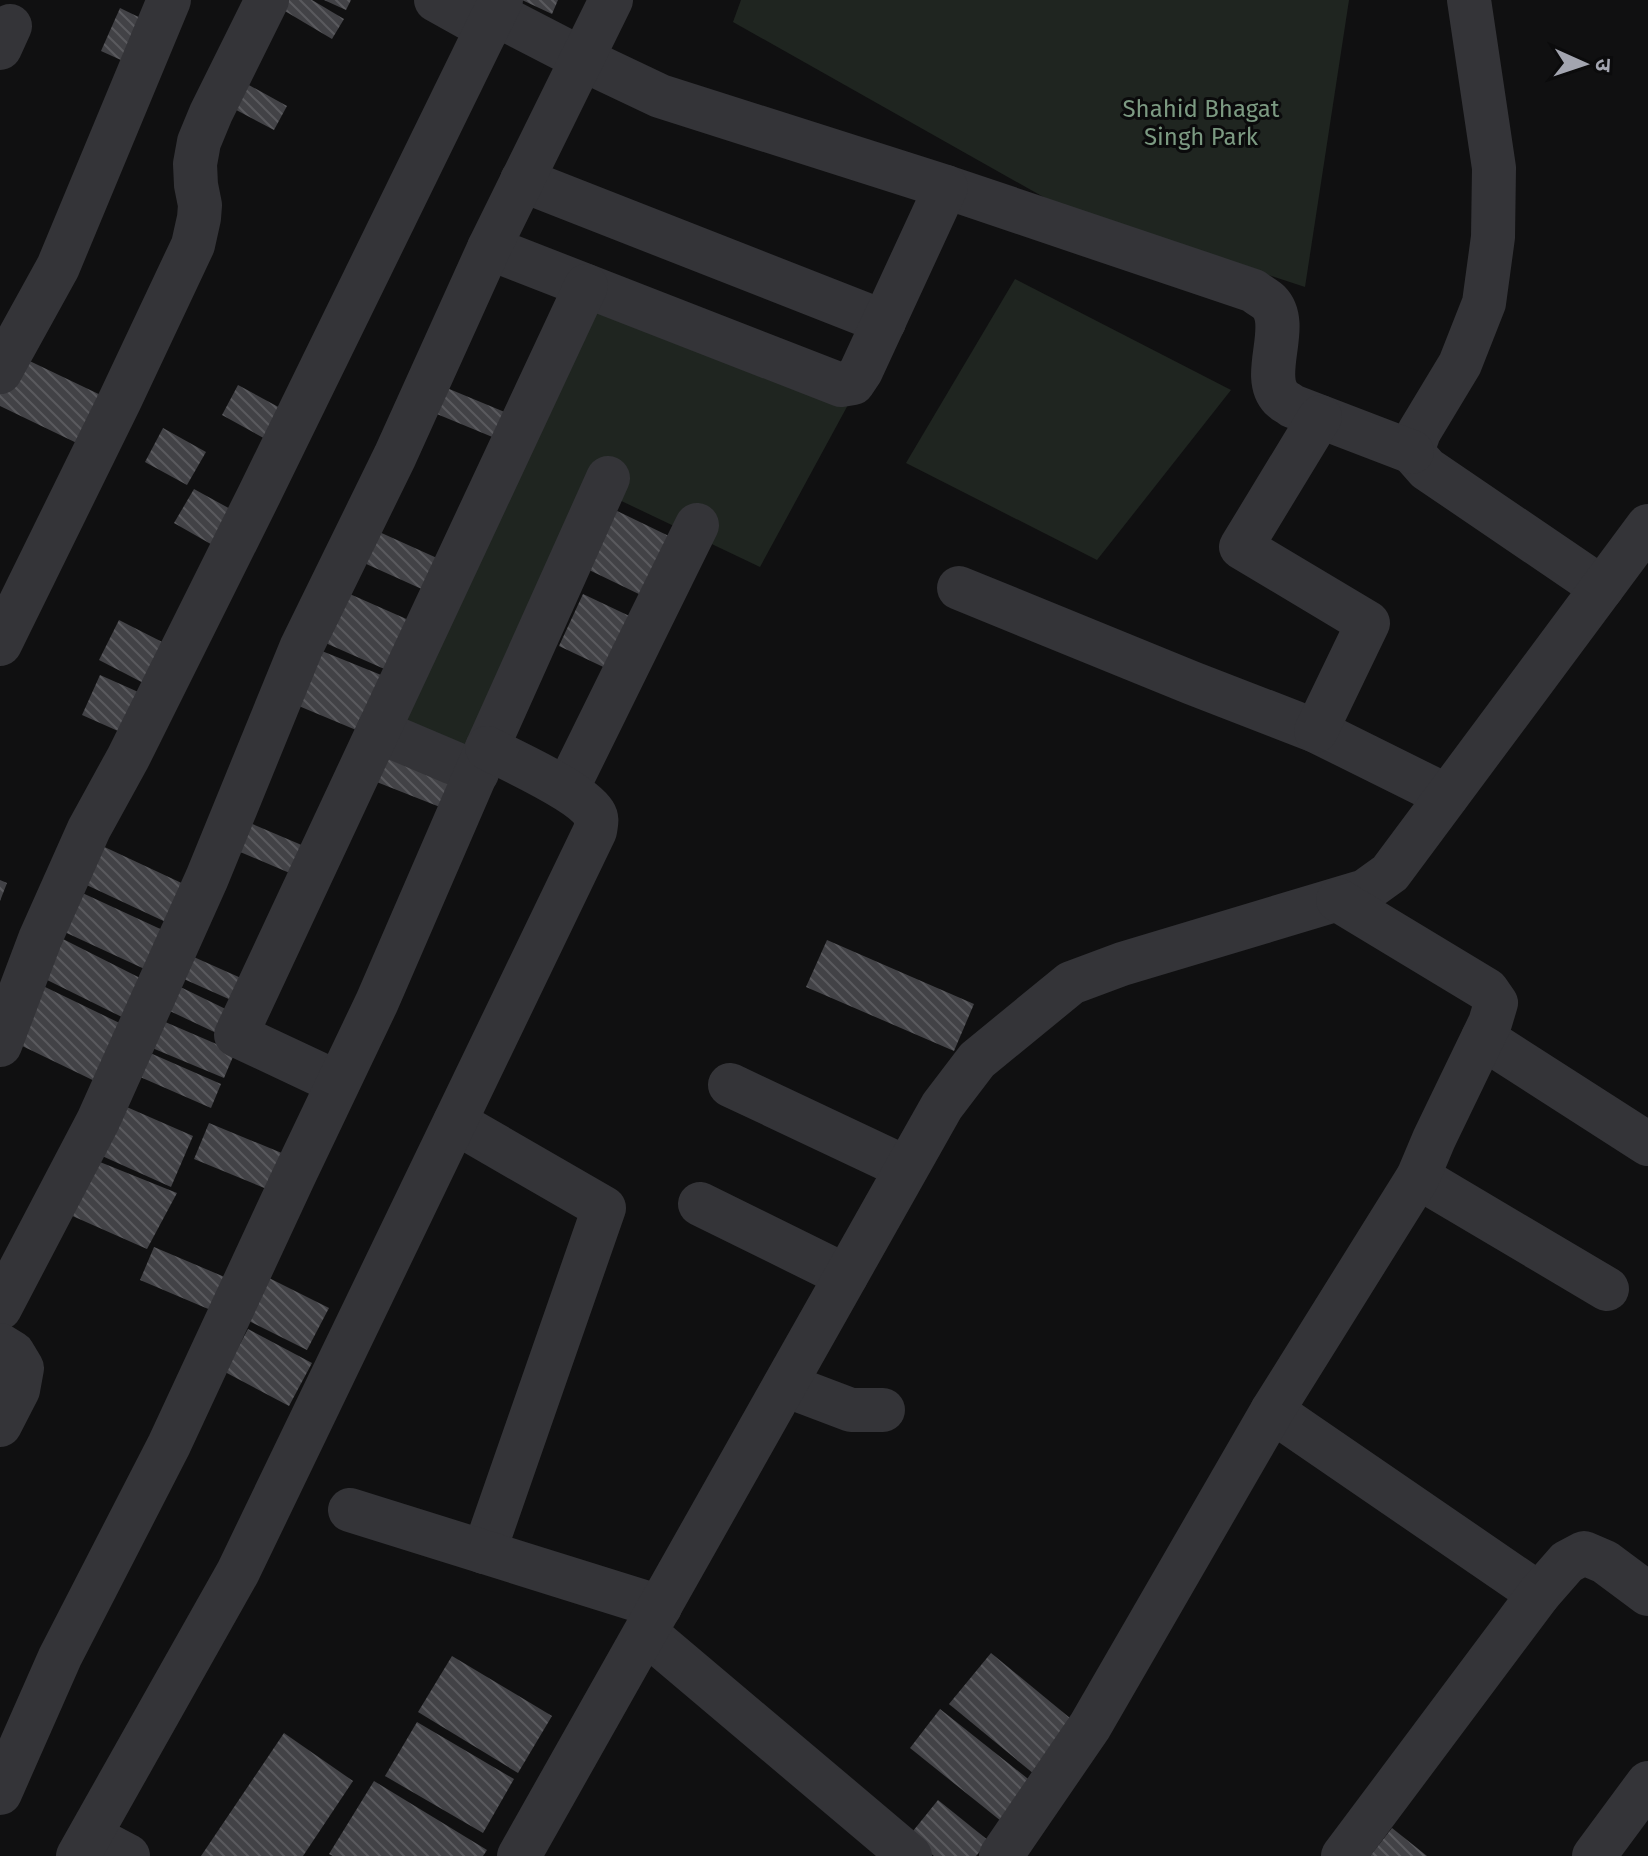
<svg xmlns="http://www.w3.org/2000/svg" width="1648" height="1856" font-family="'Fira Sans','Noto Sans Devanagari',sans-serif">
<defs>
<pattern id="building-back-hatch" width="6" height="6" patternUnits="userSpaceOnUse" patternTransform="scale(2)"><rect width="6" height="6" fill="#424246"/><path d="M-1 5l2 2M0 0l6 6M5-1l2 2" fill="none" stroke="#5a5a5e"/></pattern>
</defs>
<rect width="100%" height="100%" fill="#101011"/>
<g fill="#1f2520">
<polygon points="741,0 1349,0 1305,287 1063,208 733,22"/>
<polygon points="1015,279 1231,390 1097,560 906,463"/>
<polygon points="603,296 849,403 760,567 592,487 475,763 383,727"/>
</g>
<g fill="url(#building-back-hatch)">
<polygon points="275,0 312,0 344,19 332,39 273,4"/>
<polygon points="324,0 351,0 346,10"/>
<polygon points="522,0 558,0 552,14"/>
<polygon points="120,8 151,23 132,65 101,51"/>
<polygon points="238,79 287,106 274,130 225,104"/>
<polygon points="15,354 109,399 85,447 0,406 0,385"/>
<polygon points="238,385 295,416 278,446 222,415"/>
<polygon points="442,386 512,415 502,441 432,412"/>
<polygon points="163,428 206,452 187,485 145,462"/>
<polygon points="194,489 243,516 223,551 174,523"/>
<polygon points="613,509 673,538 645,597 585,568"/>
<polygon points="366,526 448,563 435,595 353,558"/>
<polygon points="343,591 420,625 398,675 321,641"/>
<polygon points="583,594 640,621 616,673 559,646"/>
<polygon points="119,620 176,649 155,689 99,660"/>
<polygon points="317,649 391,679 368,735 294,704"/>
<polygon points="100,675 154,699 136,739 82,715"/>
<polygon points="378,742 462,775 450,811 364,777"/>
<polygon points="236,817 318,852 306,880 224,845"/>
<polygon points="96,843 188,886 170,924 78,881"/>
<polygon points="0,880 7,883 0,901"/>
<polygon points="76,890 169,933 151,972 58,929"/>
<polygon points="55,935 152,984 132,1022 35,974"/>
<polygon points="827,940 974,1004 954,1051 806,987"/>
<polygon points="178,950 250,982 240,1004 168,972"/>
<polygon points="166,980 240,1016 229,1039 155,1004"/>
<polygon points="41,985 134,1030 107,1087 14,1042"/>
<polygon points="156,1018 235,1052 224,1078 145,1045"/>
<polygon points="141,1049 221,1084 211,1108 131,1073"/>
<polygon points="113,1101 193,1136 171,1187 91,1151"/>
<polygon points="209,1123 289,1156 274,1192 194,1159"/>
<polygon points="90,1158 177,1193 147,1249 68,1214"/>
<polygon points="154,1247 234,1281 220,1314 140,1280"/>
<polygon points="257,1272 329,1308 307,1350 235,1314"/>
<polygon points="248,1329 312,1363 289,1406 225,1372"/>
<polygon points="991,1653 1076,1723 1034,1774 949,1704"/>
<polygon points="452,1656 552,1716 518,1773 418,1712"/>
<polygon points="940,1709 1032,1782 1001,1821 910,1748"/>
<polygon points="417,1722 514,1779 483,1833 385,1776"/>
<polygon points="284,1733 353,1781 303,1856 201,1856"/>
<polygon points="374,1781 487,1850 483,1856 333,1856 329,1854"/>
<polygon points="938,1800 989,1841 976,1856 934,1856 909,1836"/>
<polygon points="1392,1828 1427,1856 1370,1856"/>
</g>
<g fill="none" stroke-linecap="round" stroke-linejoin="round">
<g stroke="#343438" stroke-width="44">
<polyline points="436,0 488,29"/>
<polyline points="1469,0 1494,168 1493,237 1484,303 1460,364 1419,432 1412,452 1427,469 1602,588"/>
<polyline points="0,48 10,26"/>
<polyline points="522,180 884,322"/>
<path d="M946,187L1254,291C1258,295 1265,298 1269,302C1292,325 1259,375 1281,398C1284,401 1288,403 1292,406L1412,452"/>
<polyline points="489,248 841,385 853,383 861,371 946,187 660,96 582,59 495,14"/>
<polyline points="0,372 58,267 169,0"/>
<polyline points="959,588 1192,683 1316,731 1447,796"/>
<polyline points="0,644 120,400 193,245 199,218 200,205 196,185 195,164 199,142 211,113 267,0"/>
<polyline points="378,731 477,773"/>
<polyline points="1316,731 1368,623 1241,547 1320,417"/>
<polyline points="567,789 697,525"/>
<polyline points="1483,1038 1648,1144"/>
<polyline points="0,1045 40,939 89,829 128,758 259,495 501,0"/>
<polyline points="338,1083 236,1035 586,286"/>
<polyline points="730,1085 906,1168"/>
<polyline points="455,1122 604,1208 484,1552"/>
<polyline points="1418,1177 1607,1289"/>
<polyline points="700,1204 846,1276"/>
<polyline points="0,1308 98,1121 207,878 301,648 395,456 489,248 611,0"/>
<polyline points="0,1345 13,1353 22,1368 18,1390 0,1425"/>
<polyline points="785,1385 851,1410 883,1410"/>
<polyline points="1272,1411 1539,1594"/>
<polyline points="350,1510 660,1607"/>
<polyline points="646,1633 910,1856"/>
<polyline points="0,1793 60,1657 169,1445 294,1176 377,1002 487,748 608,478"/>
<polyline points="90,1836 128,1856"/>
<path d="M78,1856L238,1572L595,831C596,824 598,819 594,813C580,791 512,761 487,748"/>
<polyline points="519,1856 942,1106 977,1060 1071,983 1122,964 1365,891 1390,873 1648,526"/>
<polyline points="1001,1856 1090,1726 1272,1411 1418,1177 1434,1139 1490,1023 1496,1003 1487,990 1338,900"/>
<polyline points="1343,1856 1539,1594 1567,1562 1584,1553 1605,1562 1648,1594"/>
<polyline points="1594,1856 1648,1783"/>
</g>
</g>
<g text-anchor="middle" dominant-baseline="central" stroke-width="6" stroke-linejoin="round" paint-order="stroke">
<g font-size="24" fill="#7c9a82" stroke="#0b0b0c">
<text x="1201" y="109">Shahid Bhagat<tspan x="1201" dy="28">Singh Park</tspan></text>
</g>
</g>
<g transform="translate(1584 64) rotate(93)" stroke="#0b0b0c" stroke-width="6" paint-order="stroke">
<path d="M0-6L14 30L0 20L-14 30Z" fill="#a3a5b0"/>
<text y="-12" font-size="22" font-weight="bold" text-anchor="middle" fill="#a3a5b0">उ</text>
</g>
</svg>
